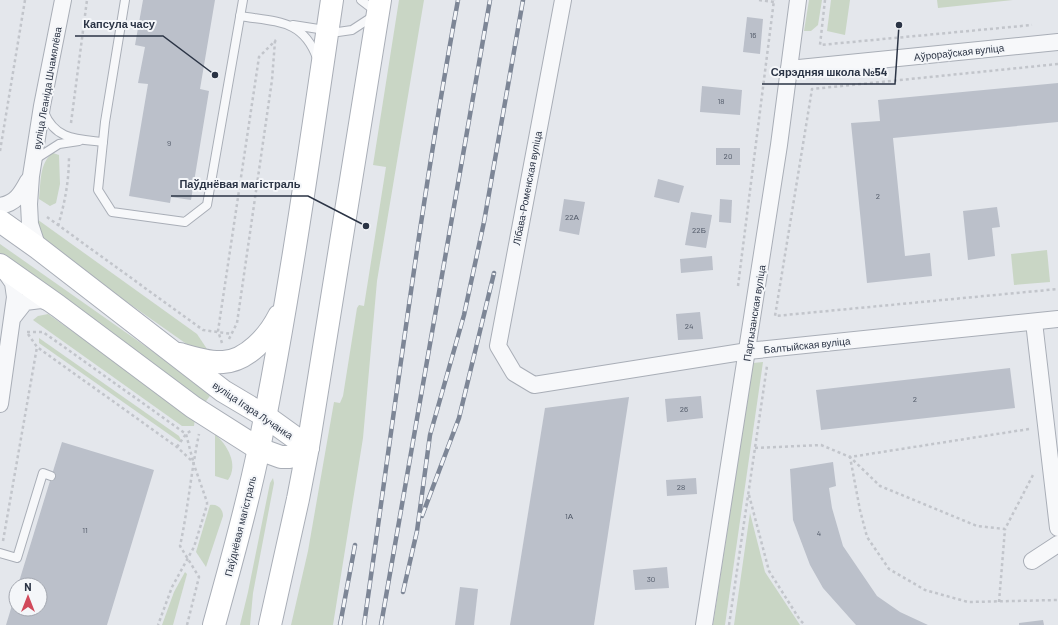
<svg xmlns="http://www.w3.org/2000/svg" width="1058" height="625" font-family="Barlow,sans-serif">
<rect width="100%" height="100%" fill="#e4e7ec"/>
<g fill="#c9d6c5">
<polygon points="399,0 424,0 377,281 363,438 333,625 291,625 308,551 334,402 340,403 343,396 357,308 359,305 364,306 386,167 373,165"/>
<polygon points="809,0 822,0 818,25 811,31 804,31"/>
<polygon points="831,0 850,0 845,35 827,31"/>
<polygon points="937,0 1013,0 938,8"/>
<path d="M53,153L59,155L60,184L56,203L50,206L39,199C41,184 39,162 53,153Z"/>
<polygon points="34,217 197,334 207,349 207,355 188,345 43,243"/>
<polygon points="0,244 212,393 204,404 0,258"/>
<polygon points="1047,250 1050,282 1014,285 1011,254"/>
<polygon points="48,314 195,418 194,426 182,426 33,320 38,316"/>
<polygon points="39,338 179,436 181,440 180,442 39,343"/>
<polygon points="763,362 725,625 713,625 753,363"/>
<path d="M215,434C227,445 239,464 228,480L215,476Z"/>
<polygon points="273,478 274,483 253,593 250,625 240,625 248,592 270,483"/>
<path d="M210,505C218,504 223,509 223,516L206,567L196,552Z"/>
<polygon points="750,513 765,572 800,625 734,625"/>
<polygon points="185,572 187,574 173,625 162,625 174,592"/>
</g>
<g fill="#bbc0ca">
<polygon points="143,0 215,0 200,89 209,91 191,200 171,197 170,203 129,196 148,84 138,83 145,47 135,45"/>
<polygon points="747,17 763,19 760,54 743,52"/>
<polygon points="1058,83 1058,122 893,138 905,256 930,253 932,276 867,283 851,123 880,121 878,100"/>
<polygon points="702,86 742,90 740,115 700,112"/>
<rect x="716" y="148" width="24" height="17"/>
<polygon points="658,179 684,186 679,203 654,197"/>
<polygon points="564,199 585,202 579,235 559,231"/>
<polygon points="720,199 732,200 731,223 719,222"/>
<polygon points="997,207 1000,227 992,228 995,256 968,260 963,211"/>
<polygon points="691,212 712,215 706,248 685,245"/>
<polygon points="712,256 713,270 681,273 680,259"/>
<polygon points="700,312 703,339 678,340 676,314"/>
<polygon points="1010,368 1015,408 821,430 816,390"/>
<polygon points="701,396 703,418 667,422 665,399"/>
<polygon points="629,397 594,625 510,625 545,408"/>
<polygon points="62,442 154,470 107,625 6,625 16,592 16,609 40,609 40,585 18,585"/>
<polygon points="833,462 836,486 829,488 832,508 843,546 877,596 900,612 928,625 856,625 823,588 810,565 793,520 790,469"/>
<polygon points="696,478 697,494 667,496 666,480"/>
<polygon points="667,567 669,588 635,590 633,570"/>
<polygon points="460,587 478,589 474,625 455,625"/>
<polygon points="1043,620 1044,625 1019,625 1019,623"/>
</g>
<g fill="none" stroke-linecap="round" stroke-linejoin="round">
<defs>
<g id="lane">
<polyline points="125,0 105,122 98,190 112,212 185,222 207,205 243,0"/>
<path d="M240,16C276,22 303,19 317,58"/>
<polyline points="293,25 338,32 352,30 378,13 361,0"/>
<path d="M44,112C55,140 77,139 103,142"/>
<polyline points="34,160 59,144 79,141"/>
<polyline points="0,553 17,558 43,473 51,476"/>
</g>
<g id="street">
<polyline points="563,0 498,346 514,373 534,385 748,351 1058,319"/>
<polyline points="789,69 1058,42"/>
<path d="M0,206C16,203 21,194 28,181"/>
<polyline points="38,248 30,224 29,204 31,176 42,106 63,0"/>
<polyline points="14,316 25,302 41,300 53,304"/>
<polyline points="1034,322 1058,528"/>
<polyline points="0,404 15,297 13,283 4,270"/>
<polyline points="1032,561 1058,544"/>
<polyline points="704,625 779,145 798,0"/>
</g>
<g id="secondary">
<polyline points="0,221 38,248 223,391 265,416 308,447"/>
<polyline points="0,265 58,306 193,407 259,449 281,457 290,457 308,447"/>
<path d="M180,354C193,358 209,363 223,362C247,361 269,336 279,316"/>
<path d="M214,625C230,566 247,508 259,448C289,300 310,149 332,0"/>
<polyline points="270,625 298,499 308,447 380,0"/>
</g>
</defs>
<use href="#lane" stroke="#a9aeb7" stroke-width="10"/>
<use href="#street" stroke="#a9aeb7" stroke-width="18"/>
<use href="#secondary" stroke="#a9aeb7" stroke-width="24"/>
<g stroke="#c2c5cb" stroke-width="2.5" stroke-dasharray="3 3" stroke-linecap="butt">
<polyline points="759,0 774,2"/>
<polyline points="825,0 820,45 1032,25"/>
<polyline points="1058,64 812,89 775,316 1058,289"/>
<polyline points="71,123 87,0"/>
<polyline points="0,151 25,0"/>
<polyline points="47,217 203,330 232,334"/>
<path d="M58,226C65,202 69,181 69,156"/>
<polyline points="738,286 774,0"/>
<polyline points="27,332 43,332 186,434 193,461"/>
<polyline points="28,334 37,347 177,447 193,462 207,502 207,505 194,547 172,587 158,625"/>
<polyline points="229,339 237,323 272,80 275,41"/>
<polyline points="222,343 218,331 259,57 276,40"/>
<polyline points="1029,429 850,457 860,510 867,537 889,569 925,590 968,602 1058,600"/>
<polyline points="177,447 186,434 192,430"/>
<polyline points="755,448 821,445 850,457 880,486 977,526 1005,529 1034,473"/>
<polyline points="749,495 769,571 800,620 805,625"/>
<polyline points="3,541 37,347"/>
<polyline points="999,602 1005,529"/>
<path d="M187,625L199,577L180,546C188,509 191,472 199,434"/>
<polyline points="729,625 767,366"/>
</g>
<use href="#lane" stroke="#f7f8fa" stroke-width="8"/>
<use href="#street" stroke="#f7f8fa" stroke-width="16"/>
<use href="#secondary" stroke="#fff" stroke-width="22"/>
<defs>
<g id="rail">
<polyline points="422,516 459,418 494,273"/>
<polyline points="403,592 417,531 430,435 464,315 484,222 523,0"/>
<polyline points="340,625 355,545"/>
<path d="M364,625C394,416 420,207 458,0"/>
<polyline points="381,625 490,0"/>
</g>
</defs>
<use href="#rail" stroke="#7d8696" stroke-width="4.5"/>
<use href="#rail" stroke="#f4f6f9" stroke-width="3" stroke-dasharray="9" stroke-linecap="butt"/>
</g>
<g text-anchor="middle" dominant-baseline="central" stroke-width="4" stroke-linejoin="round" paint-order="stroke">
<g font-size="8" fill="#4f5766">
<text x="753" y="35">16</text>
<text x="721" y="101">18</text>
<text x="169" y="143">9</text>
<text x="728" y="156">20</text>
<text x="878" y="196">2</text>
<text x="572" y="217">22А</text>
<text x="699" y="230">22Б</text>
<text x="689" y="326">24</text>
<text x="915" y="399">2</text>
<text x="684" y="409">26</text>
<text x="681" y="487">28</text>
<text x="569" y="516">1А</text>
<text x="85" y="530">11</text>
<text x="819" y="533">4</text>
<text x="651" y="579">30</text>
</g>
<g font-size="10" fill="#2b3445" stroke="#f4f6f9">
<text transform="translate(959 52) rotate(-6)">Аўрораўская вуліца</text>
<text transform="translate(47 88) rotate(-80)">вуліца Леаніда Шчамялёва</text>
<text transform="translate(527 188) rotate(-79)">Лібава-Роменская вуліца</text>
<text transform="translate(754 313) rotate(-81)">Партызанская вуліца</text>
<text transform="translate(807 345) rotate(-6)">Балтыйская вуліца</text>
<text transform="translate(253 410) rotate(34)">вуліца Ігара Лучанка</text>
<text transform="translate(240 526) rotate(-76)">Паўднёвая магістраль</text>
</g>
</g>
<path fill="none" stroke="#2b3445" stroke-width="1.5" d="M215 75L163 36H75M899 25L895 84H762M366 226L308 196H171"/>
<g fill="#2b3445" stroke="#f4f6f9" stroke-width="1.5">
<circle cx="215" cy="75" r="4"/>
<circle cx="899" cy="25" r="4"/>
<circle cx="366" cy="226" r="4"/>
</g>
<g font-size="11" text-anchor="middle" font-weight="bold" fill="#2b3445" stroke="#f4f6f9" stroke-width="4" stroke-linejoin="round" paint-order="stroke">
<text x="119" y="28">Капсула часу</text>
<text x="829" y="76">Сярэдняя школа №54</text>
<text x="240" y="188">Паўднёвая магістраль</text>
</g>
<g transform="translate(28 597)"><circle r="19" fill="#f4f6f9" stroke="#a4a8b1"/>
<path d="M0-3L7 15L0 10L-7 15Z" fill="#d1495b"/>
<text y="-6" font-size="11" font-weight="bold" text-anchor="middle" fill="#2b3445">N</text>
</g>
</svg>
